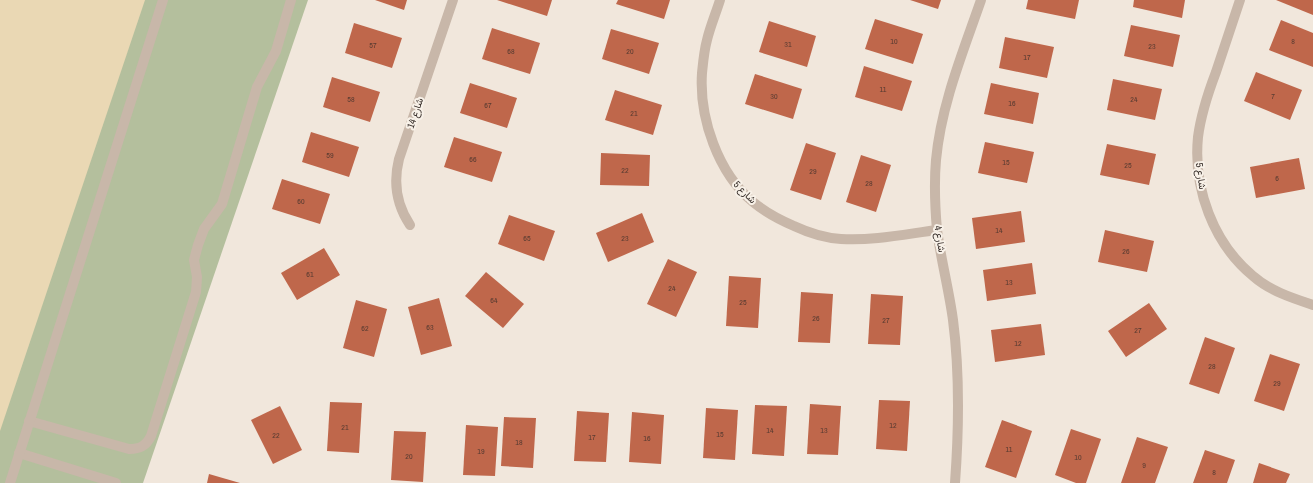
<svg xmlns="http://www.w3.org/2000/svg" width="1313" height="483" font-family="'Archivo Narrow',Vazirmatn,sans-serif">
<rect width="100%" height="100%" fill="#f1e7dc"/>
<polygon fill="#b4bf9d" points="133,0 308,0 143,483 0,483 0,388"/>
<polygon fill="#ead8b4" points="0,0 145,0 0,431"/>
<g fill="#bf674b">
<polygon points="375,0 407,0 404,10"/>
<polygon points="497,0 552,0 547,16"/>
<polygon points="618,0 670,0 664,19 616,4"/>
<polygon points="910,0 941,0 938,9"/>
<polygon points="1028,0 1079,0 1075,19 1026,9"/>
<polygon points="1134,0 1185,0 1182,18 1133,7"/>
<polygon points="1276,0 1313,0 1313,15"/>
<polygon points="875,19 923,34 913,64 865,49"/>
<polygon points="1281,20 1313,33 1313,67 1269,50"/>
<polygon points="769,21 816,36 807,67 759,52"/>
<polygon points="354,23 402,38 392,68 345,53"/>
<polygon points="1131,25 1180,35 1173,67 1124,56"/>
<polygon points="492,28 540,43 530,74 482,59"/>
<polygon points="611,29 659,43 649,74 602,59"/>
<polygon points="1005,37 1054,47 1047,78 999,68"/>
<polygon points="864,66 912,81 902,111 855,97"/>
<polygon points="1256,72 1302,90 1290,120 1244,101"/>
<polygon points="755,74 802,89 793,119 745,104"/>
<polygon points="332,77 380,92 370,122 323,107"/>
<polygon points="1113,79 1162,89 1155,120 1107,110"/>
<polygon points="470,83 517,98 507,128 460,113"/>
<polygon points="991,83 1039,93 1033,124 984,114"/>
<polygon points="615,90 662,105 653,135 605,120"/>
<polygon points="311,132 359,147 349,177 302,162"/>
<polygon points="454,137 502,152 492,182 444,167"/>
<polygon points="985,142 1034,152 1027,183 978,173"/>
<polygon points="806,143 836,153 821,200 790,190"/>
<polygon points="1107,144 1156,154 1149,185 1100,175"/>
<polygon points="601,153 650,155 649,186 600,185"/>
<polygon points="861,155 891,165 876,212 846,202"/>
<polygon points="1299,158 1305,189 1256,198 1250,167"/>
<polygon points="282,179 330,194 320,224 272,209"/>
<polygon points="1021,211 1025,242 976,249 972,218"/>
<polygon points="642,213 654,242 608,262 596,233"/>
<polygon points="509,215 555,231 544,261 498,244"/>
<polygon points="1105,230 1154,241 1147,272 1098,262"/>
<polygon points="324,248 340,275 297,300 281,273"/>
<polygon points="668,259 697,272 676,317 647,304"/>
<polygon points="1032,263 1036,294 987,301 983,270"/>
<polygon points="486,272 524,304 503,328 465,296"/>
<polygon points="729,276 761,278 758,328 726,326"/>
<polygon points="801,292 833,294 830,343 798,342"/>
<polygon points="871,294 903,296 900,345 868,344"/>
<polygon points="439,298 452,346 421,355 408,307"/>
<polygon points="356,300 387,309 374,357 343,348"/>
<polygon points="1149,303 1167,329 1126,357 1108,331"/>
<polygon points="1041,324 1045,355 995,362 991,330"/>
<polygon points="1205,337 1235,348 1219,394 1189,384"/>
<polygon points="1270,354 1300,364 1284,411 1254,401"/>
<polygon points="879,400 910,401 907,451 876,449"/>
<polygon points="330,402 362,403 359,453 327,451"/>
<polygon points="810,404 841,406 838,455 807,454"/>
<polygon points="755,405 787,406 784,456 752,454"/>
<polygon points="280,406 302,450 273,464 251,420"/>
<polygon points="706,408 738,410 735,460 703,458"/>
<polygon points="577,411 609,413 606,462 574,461"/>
<polygon points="632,412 664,415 661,464 629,462"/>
<polygon points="504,417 536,418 533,468 501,466"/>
<polygon points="1002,420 1032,431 1016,478 985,467"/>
<polygon points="466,425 498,427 495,476 463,475"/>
<polygon points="1071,429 1101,439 1086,483 1076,483 1055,475"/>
<polygon points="394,431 426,432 423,482 391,480"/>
<polygon points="1137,437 1168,447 1155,483 1121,483"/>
<polygon points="1205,450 1235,460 1227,483 1193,483"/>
<polygon points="1259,463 1290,474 1286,483 1253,483"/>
<polygon points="209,474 240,483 207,483"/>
</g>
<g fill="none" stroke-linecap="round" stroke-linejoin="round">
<g stroke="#c8b7a9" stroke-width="10">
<path d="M29,421L129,449C140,449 146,446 151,436L196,292L197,277L194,260L198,245L204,229L222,204L257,87L276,51L291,0"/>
<polyline points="19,453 116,483"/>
<polyline points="10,483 163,0"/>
</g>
<g stroke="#c8b7a9" stroke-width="10">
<path d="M720,0C716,13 710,27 707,40C704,51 703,63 702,73C699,118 718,173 753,202C765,212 780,220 794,226C809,233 825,238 841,239C873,241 906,234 937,230"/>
<path d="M1240,0C1232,24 1224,48 1216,72C1208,93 1201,114 1198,137C1193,188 1213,243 1253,276C1270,291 1292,298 1313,305"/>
<path d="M410,225C396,204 393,183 399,159L453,0"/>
<path d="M955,483C959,428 960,374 953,320C949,290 941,260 937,230C935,207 934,183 936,160C941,105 963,52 981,0"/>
</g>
</g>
<g text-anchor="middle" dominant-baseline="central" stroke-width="4" stroke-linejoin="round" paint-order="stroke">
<g font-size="8" fill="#583b31">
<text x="894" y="41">10</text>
<text x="1293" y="41">8</text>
<text x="788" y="44">31</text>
<text x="373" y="45">57</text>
<text x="1152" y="46">23</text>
<text x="511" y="51">68</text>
<text x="630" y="51">20</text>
<text x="1027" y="57">17</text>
<text x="883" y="89">11</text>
<text x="774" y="96">30</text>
<text x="1273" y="96">7</text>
<text x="351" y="99">58</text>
<text x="1134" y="99">24</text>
<text x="1012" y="103">16</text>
<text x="488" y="105">67</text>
<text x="634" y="113">21</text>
<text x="330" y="155">59</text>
<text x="473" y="159">66</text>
<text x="1006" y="162">15</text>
<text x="1128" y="165">25</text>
<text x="625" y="170">22</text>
<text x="813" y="171">29</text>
<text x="1277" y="178">6</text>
<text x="869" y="183">28</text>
<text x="301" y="201">60</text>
<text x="999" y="230">14</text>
<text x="527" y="238">65</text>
<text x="625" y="238">23</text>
<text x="1126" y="251">26</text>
<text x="310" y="274">61</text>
<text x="1009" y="282">13</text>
<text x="672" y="288">24</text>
<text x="494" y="300">64</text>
<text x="743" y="302">25</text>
<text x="816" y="318">26</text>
<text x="886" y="320">27</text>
<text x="430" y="327">63</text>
<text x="365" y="328">62</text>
<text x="1138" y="330">27</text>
<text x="1018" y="343">12</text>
<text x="1212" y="366">28</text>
<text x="1277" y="383">29</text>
<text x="893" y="425">12</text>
<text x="345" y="427">21</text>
<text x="770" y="430">14</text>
<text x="824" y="430">13</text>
<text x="720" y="434">15</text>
<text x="276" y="435">22</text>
<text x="592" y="437">17</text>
<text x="647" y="438">16</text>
<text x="519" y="442">18</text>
<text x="1009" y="449">11</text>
<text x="481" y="451">19</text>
<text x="409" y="456">20</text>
<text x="1078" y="457">10</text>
<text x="1144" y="465">9</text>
<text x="1214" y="472">8</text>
</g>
<g font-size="10" fill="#352c28" stroke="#f8f1e8">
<text transform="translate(415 113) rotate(-71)">شارع 14</text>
<text transform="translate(1201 176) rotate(82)">شارع 5</text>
<text transform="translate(745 192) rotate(45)">شارع 5</text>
<text transform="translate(940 239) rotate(81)">شارع 4</text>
</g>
</g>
</svg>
